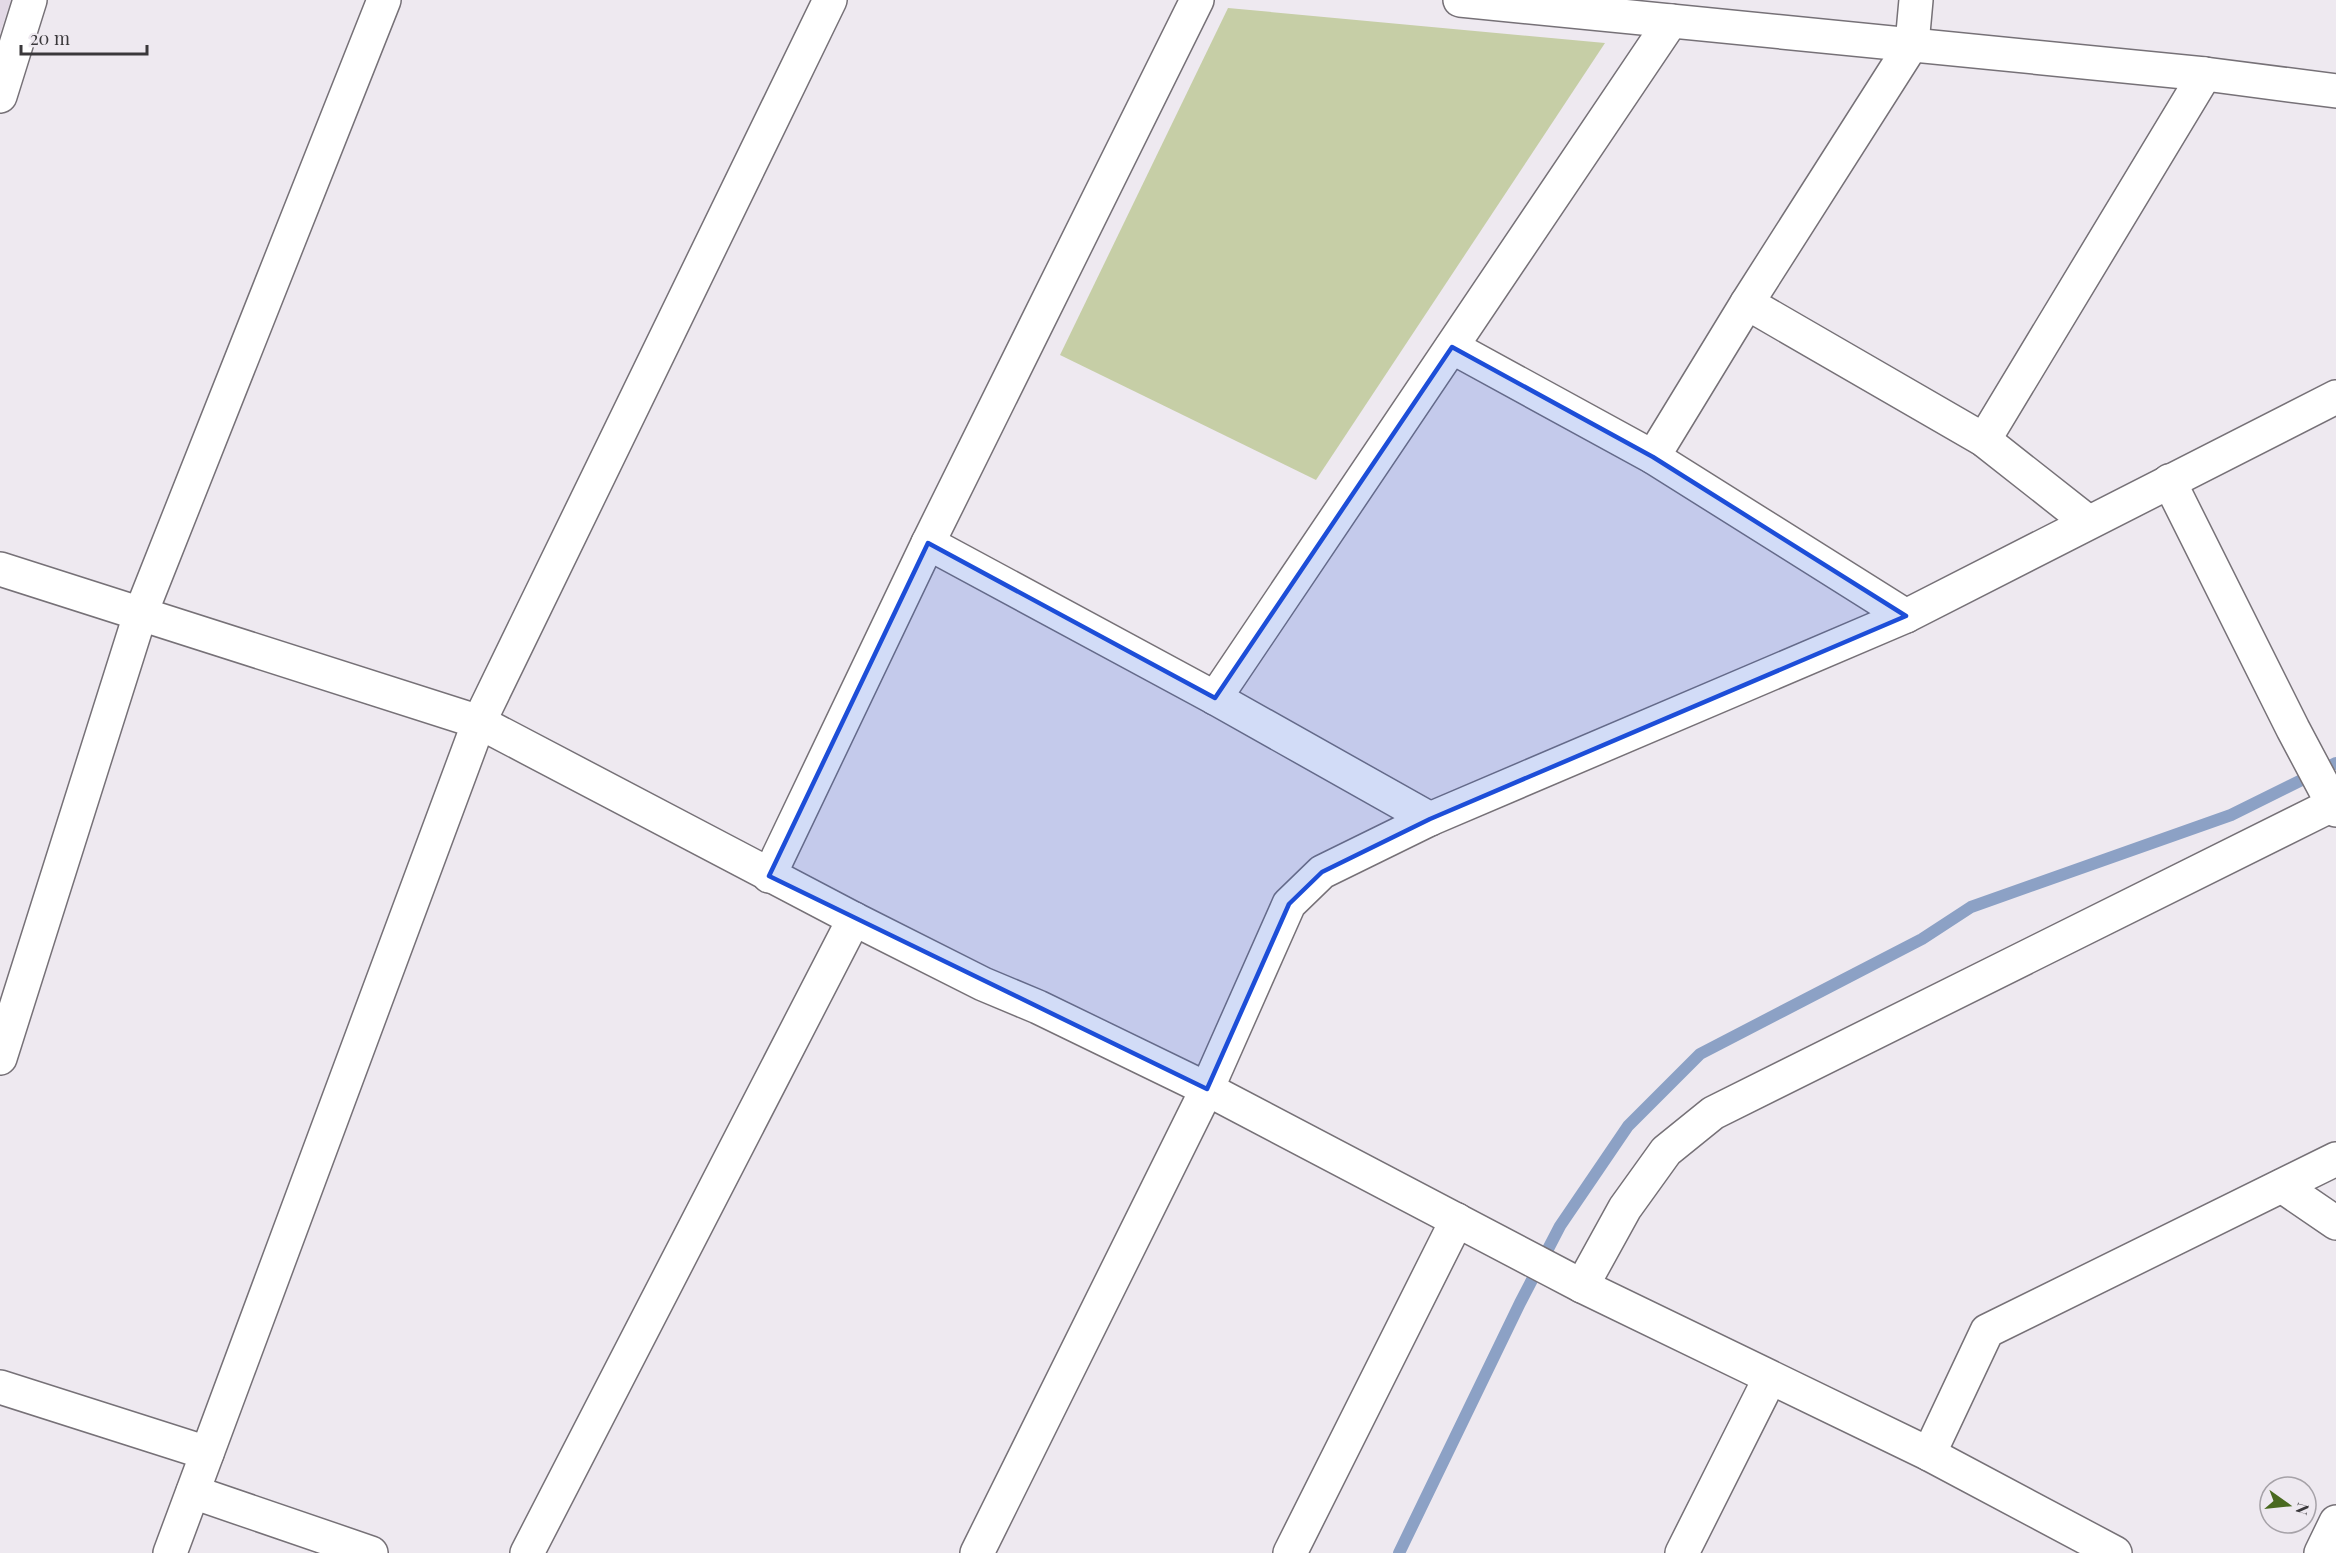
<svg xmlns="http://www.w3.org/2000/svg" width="2336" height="1553" font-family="'Playfair Display',serif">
<rect width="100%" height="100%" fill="#eee9f0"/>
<polygon fill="#e3d9e6" points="0,0 11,0 0,34"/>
<polygon fill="#c6cea6" points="1228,8 1605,43 1316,480 1060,355"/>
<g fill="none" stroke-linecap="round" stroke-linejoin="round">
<polyline stroke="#8ca1c5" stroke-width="12" points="1399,1553 1520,1303 1560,1226 1628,1126 1700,1054 1922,939 1971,907 2231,815 2336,763"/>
<defs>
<g id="minor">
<polyline points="1460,0 2205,74 2336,91"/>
<polyline points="0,96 30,0"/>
<polyline points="1747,303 1984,440 2088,522"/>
<polyline points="1452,347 1653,457 1906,616"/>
<polyline points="1984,440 2205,74"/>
<polyline points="1653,457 1747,303 1912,44 1916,0"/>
<polyline points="2169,481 2293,729 2336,810"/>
<polyline points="928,543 1215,698 1430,819"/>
<polyline points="0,569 479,722 854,919 983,984 1038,1007 1207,1089 1582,1286 1929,1454 2115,1553"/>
<polyline points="1215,698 1671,21"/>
<polyline points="769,876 928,543 1197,0"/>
<polyline points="0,1058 140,615 384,0"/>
<polyline points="2282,1186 2336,1223"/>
<polyline points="1582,1286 1625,1208 1666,1151 1713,1113 2336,803"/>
<polyline points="0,1387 207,1453"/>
<polyline points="1929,1454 1987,1331 2336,1159"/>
<polyline points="193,1492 371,1553"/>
<polyline points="170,1553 479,722 830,0"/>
<polyline points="527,1553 854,919"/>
<polyline points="977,1553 1207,1089 1289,904 1322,872 1430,819 1906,616 2336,397"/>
<polyline points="1290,1553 1457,1220"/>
<polyline points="1682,1553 1770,1378"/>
<polyline points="2321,1553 2336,1522"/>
</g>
</defs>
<use href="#minor" stroke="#767177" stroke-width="36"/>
<use href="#minor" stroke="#fff" stroke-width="33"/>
</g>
<path fill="#1d4ed8" fill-opacity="0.2" stroke="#1d4ed8" stroke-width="4.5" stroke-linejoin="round" d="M1452,347L1653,457L1906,616L1430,819L1322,872L1289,904L1207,1089L769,876L928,543L1215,698Z"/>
<g transform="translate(2288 1505) rotate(105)"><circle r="28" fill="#eee9f0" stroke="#a6a2a8" stroke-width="1.5"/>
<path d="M0-4.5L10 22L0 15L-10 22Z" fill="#49691f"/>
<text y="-9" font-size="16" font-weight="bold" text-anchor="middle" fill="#3a383b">N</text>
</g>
<path d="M21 45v9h126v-9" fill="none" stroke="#3a383b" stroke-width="3"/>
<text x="30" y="45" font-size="18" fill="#3a383b" stroke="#eee9f0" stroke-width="4.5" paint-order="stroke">20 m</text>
</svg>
